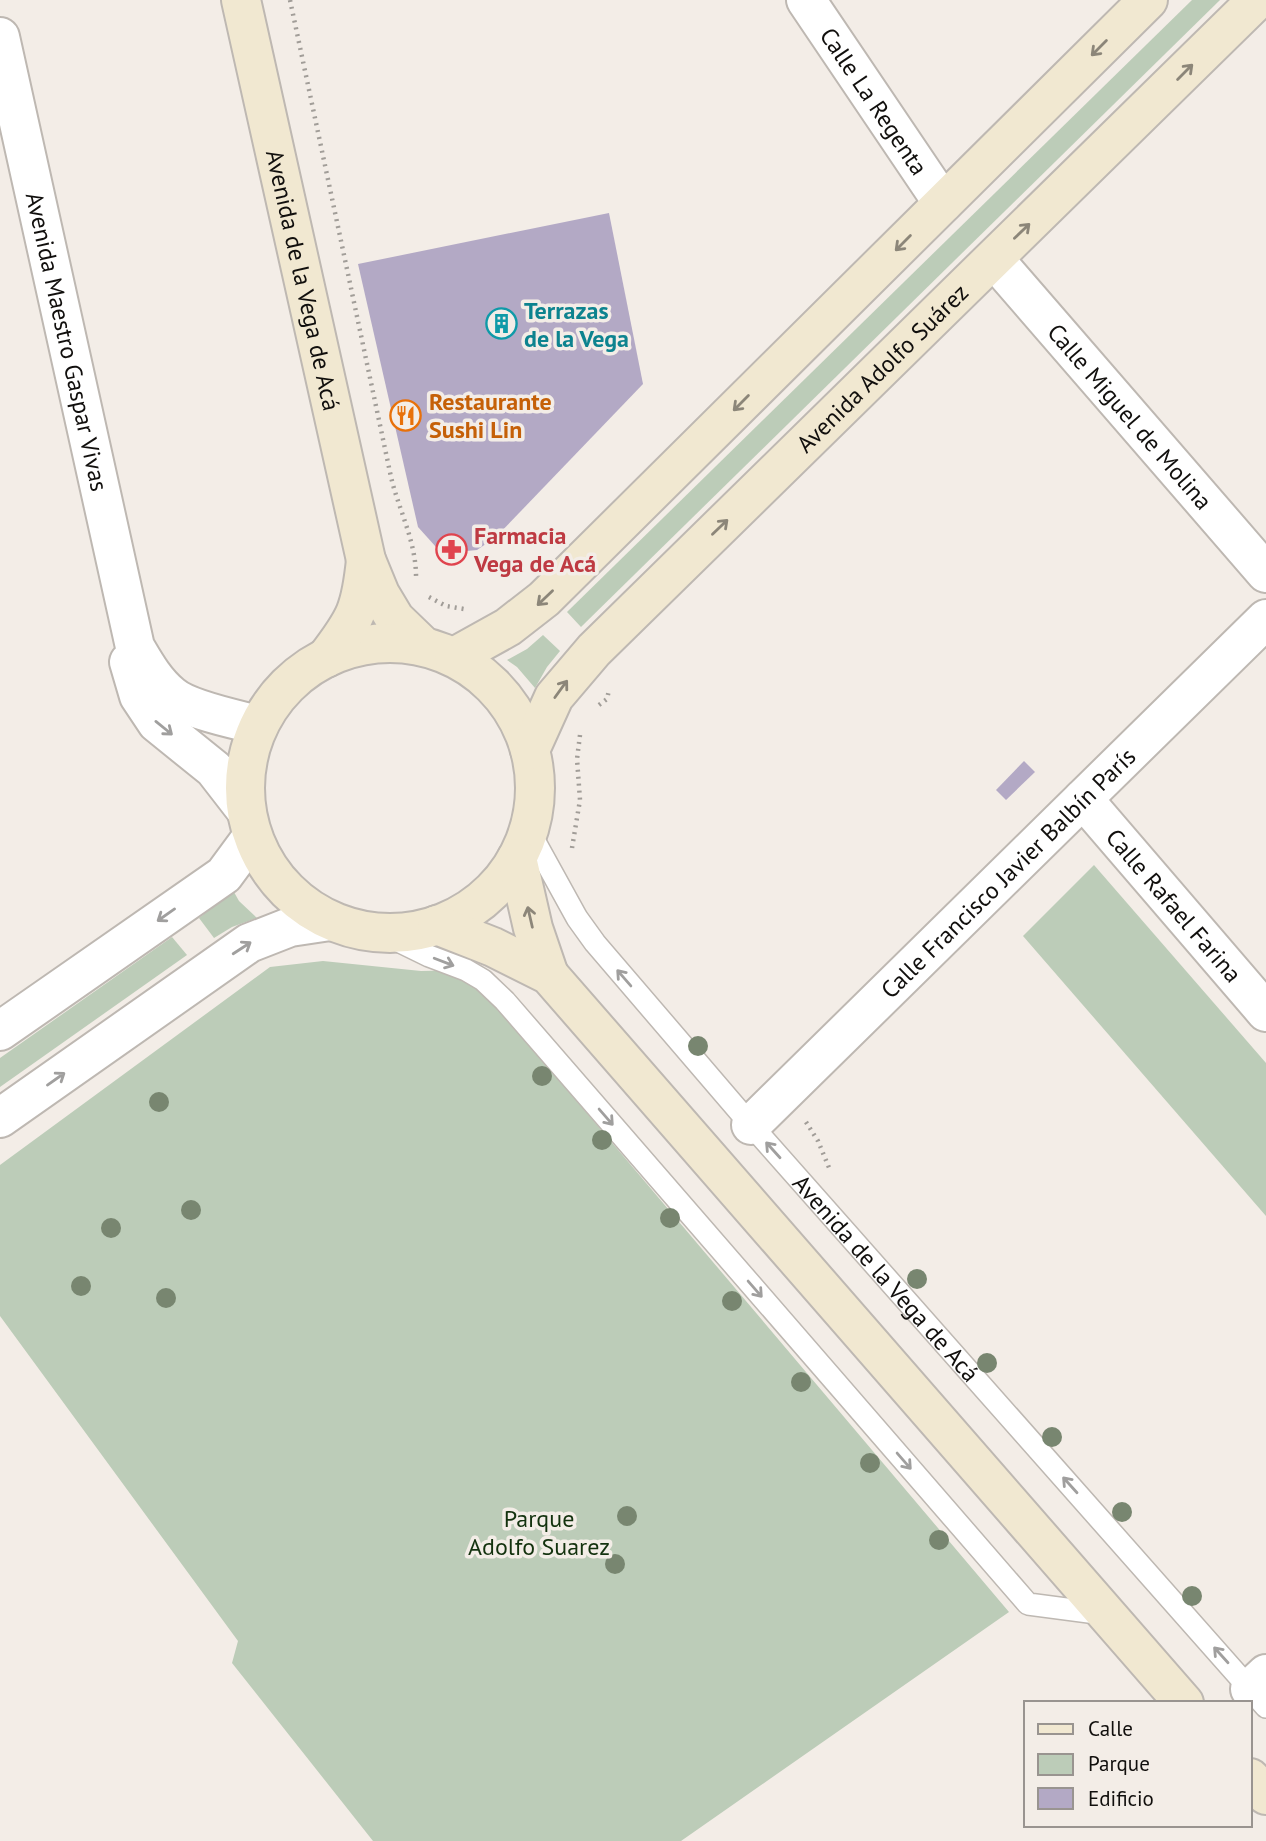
<svg xmlns="http://www.w3.org/2000/svg" width="1266" height="1841" font-family="'PT Sans',sans-serif">
<rect width="100%" height="100%" fill="#f3ede7"/>
<g fill="#bcccb8">
<polygon points="1192,0 1220,0 581,627 567,612"/>
<polygon points="543,635 560,651 547,667 535,688 517,667 507,660 527,649"/>
<polygon points="1094,865 1266,1063 1266,1216 1023,936"/>
<polygon points="230,885 239,901 257,918 232,927 214,938 199,918 217,904"/>
<polygon points="172,937 187,955 0,1087 0,1058"/>
<polygon points="323,961 421,971 466,970 1009,1612 681,1841 373,1841 232,1663 238,1641 0,1316 0,1165 270,967"/>
</g>
<g fill="#b3a9c5">
<polygon points="609,213 643,384 496,537 477,550 456,552 436,547 418,527 358,264"/>
<polygon points="1024,761 1035,772 1006,800 996,790"/>
</g>
<g fill="none" stroke-linecap="round" stroke-linejoin="round">
<defs>
<g id="lane">
<path id="s1" d="M529,831L577,918L595,943L751,1125L1266,1707"/>
<polyline points="382,933 429,956 466,970 483,980 505,1001 1028,1604 1104,1614"/>
</g>
<g id="street">
<path id="s2" d="M806,0L943,203"/>
<path id="s3" d="M0,37L135,647C145,664 155,682 171,695C188,710 235,719 258,725"/>
<path id="s4" d="M994,259L1266,573"/>
<polyline points="129,662 139,696 157,723 214,769 245,809"/>
<path id="s5" d="M1083,799L1266,1012"/>
<polyline points="0,1031 224,875 252,837"/>
<polyline points="0,1118 249,943 290,927 330,921"/>
<path id="s6" d="M751,1125L1266,619"/>
<polyline points="1250,1689 1266,1674"/>
</g>
<g id="secondary">
<path id="s7" d="M241,0L366,560L380,594L395,619L423,646"/>
<circle cx="390" cy="788" r="145"/>
<polyline points="454,657 508,627 544,599 1148,0"/>
<path d="M326,658C356,619 361,609 366,560"/>
<path id="s8" d="M530,750L554,697L594,650L1257,0"/>
<polyline points="517,858 533,928 549,975"/>
<polyline points="437,925 493,947 549,975 1184,1703"/>
<polyline points="1250,1778 1266,1795"/>
</g>
</defs>
<use href="#lane" stroke="#beb8b2" stroke-width="24"/>
<use href="#street" stroke="#beb8b2" stroke-width="42"/>
<use href="#secondary" stroke="#beb8b2" stroke-width="42"/>
<g stroke="#a19d98" stroke-width="4.5" stroke-dasharray="2 5" stroke-linecap="butt">
<path d="M290,0L391,477C399,511 417,543 416,580"/>
<polyline points="429,597 446,606 464,609"/>
<polyline points="599,705 607,699 609,690"/>
<polyline points="572,848 580,800 577,759 580,735"/>
<polyline points="806,1122 818,1141 830,1170"/>
</g>
<use href="#lane" stroke="#fff" stroke-width="21"/>
<use href="#street" stroke="#fff" stroke-width="38"/>
<use href="#secondary" stroke="#f1e8d1" stroke-width="38"/>
</g>
<g fill="#788670">
<circle cx="698" cy="1046" r="10"/>
<circle cx="542" cy="1076" r="10"/>
<circle cx="159" cy="1102" r="10"/>
<circle cx="602" cy="1140" r="10"/>
<circle cx="191" cy="1210" r="10"/>
<circle cx="670" cy="1218" r="10"/>
<circle cx="111" cy="1228" r="10"/>
<circle cx="917" cy="1279" r="10"/>
<circle cx="81" cy="1286" r="10"/>
<circle cx="166" cy="1298" r="10"/>
<circle cx="732" cy="1301" r="10"/>
<circle cx="987" cy="1363" r="10"/>
<circle cx="801" cy="1382" r="10"/>
<circle cx="1052" cy="1437" r="10"/>
<circle cx="870" cy="1463" r="10"/>
<circle cx="1122" cy="1512" r="10"/>
<circle cx="627" cy="1516" r="10"/>
<circle cx="939" cy="1540" r="10"/>
<circle cx="615" cy="1564" r="10"/>
<circle cx="1192" cy="1596" r="10"/>
</g>
<defs><path id="oneway-shaft" d="M-6 0H5M1.5-3L5.5 0L1.5 3" fill="none" stroke-width="1.6" stroke-linecap="round" stroke-linejoin="round" transform="scale(1.75)"/></defs>
<g stroke="#8c8679">
<use href="#oneway-shaft" transform="translate(1099 48) rotate(135)"/>
<use href="#oneway-shaft" transform="translate(1185 72) rotate(-45)"/>
<use href="#oneway-shaft" transform="translate(1022 231) rotate(-44)"/>
<use href="#oneway-shaft" transform="translate(903 243) rotate(135)"/>
<use href="#oneway-shaft" transform="translate(741 403) rotate(135)"/>
<use href="#oneway-shaft" transform="translate(720 527) rotate(-44)"/>
<use href="#oneway-shaft" transform="translate(545 598) rotate(136)"/>
<use href="#oneway-shaft" transform="translate(561 689) rotate(-54)"/>
<use href="#oneway-shaft" transform="translate(530 917) rotate(-103)"/>
</g>
<g stroke="#a09f9e">
<use href="#oneway-shaft" transform="translate(164 728) rotate(39)"/>
<use href="#oneway-shaft" transform="translate(166 915) rotate(145)"/>
<use href="#oneway-shaft" transform="translate(242 948) rotate(-33)"/>
<use href="#oneway-shaft" transform="translate(444 962) rotate(21)"/>
<use href="#oneway-shaft" transform="translate(624 978) rotate(-131)"/>
<use href="#oneway-shaft" transform="translate(56 1079) rotate(-35)"/>
<use href="#oneway-shaft" transform="translate(606 1117) rotate(49)"/>
<use href="#oneway-shaft" transform="translate(773 1150) rotate(-132)"/>
<use href="#oneway-shaft" transform="translate(755 1289) rotate(49)"/>
<use href="#oneway-shaft" transform="translate(904 1461) rotate(49)"/>
<use href="#oneway-shaft" transform="translate(1070 1485) rotate(-132)"/>
<use href="#oneway-shaft" transform="translate(1221 1655) rotate(-132)"/>
</g>
<defs>
<symbol id="building-ring" viewBox="-11 -11 22 22"><circle r="9.5" fill="#f3ede7" stroke="#0f9aa8" stroke-width="1.5"/><path d="M-4-6H4V6H1V3H-1V6H-4ZM-2.5-4.3h1.7v1.8h-1.7ZM.8-4.3h1.7v1.8H.8ZM-2.5-1h1.7V.8h-1.7ZM.8-1h1.7V.8H.8Z" fill="#0f9aa8"/></symbol>
<symbol id="restaurant-ring" viewBox="-11 -11 22 22"><circle r="9.5" fill="#f3ede7" stroke="#e8710a" stroke-width="1.5"/><path d="M-5-6h1v4h1v-4h1v4h1v-4h1v5L-1.5 .5V6h-2V.5L-5-1ZM5-6V6H3V1.5H1.5Q1.5-4 5-6Z" fill="#e8710a"/></symbol>
<symbol id="pharmacy-ring" viewBox="-11 -11 22 22"><circle r="9.5" fill="#f3ede7" stroke="#e0444e" stroke-width="1.5"/><path d="M-2-6h4v4h4v4h-4v4h-4v-4h-4v-4h4Z" fill="#e0444e"/></symbol>
</defs>
<g fill-rule="evenodd">
<use href="#building-ring" x="484" y="306" width="35" height="35"/>
<use href="#restaurant-ring" x="388" y="398" width="35" height="35"/>
<use href="#pharmacy-ring" x="434" y="532" width="35" height="35"/>
</g>
<g text-anchor="middle" dominant-baseline="central" stroke-width="7" stroke-linejoin="round" paint-order="stroke">
<g font-size="24" fill="#110f0d" stroke="#f3ede7">
<text stroke="none"><textPath href="#s2" startOffset="122">Calle La Regenta</textPath></text>
<text stroke="none"><textPath href="#s7" startOffset="287">Avenida de la Vega de Acá</textPath></text>
<text stroke="none"><textPath href="#s3" startOffset="312">Avenida Maestro Gaspar Vivas</textPath></text>
<text stroke="none"><textPath href="#s8" startOffset="523">Avenida Adolfo Suárez</textPath></text>
<text stroke="none"><textPath href="#s4" startOffset="208">Calle Miguel de Molina</textPath></text>
<text stroke="none"><textPath href="#s6" startOffset="360">Calle Francisco Javier Balbín París</textPath></text>
<text stroke="none"><textPath href="#s5" startOffset="140">Calle Rafael Farina</textPath></text>
<text stroke="none"><textPath href="#s1" startOffset="574">Avenida de la Vega de Acá</textPath></text>
</g>
<g font-size="24" font-weight="bold" fill="#0d838f" stroke="#f3ede7" text-anchor="start">
<text x="524" y="310">Terrazas<tspan x="524" dy="28">de la Vega</tspan></text>
</g>
<g font-size="24" font-weight="bold" fill="#c56008" stroke="#f3ede7" text-anchor="start">
<text x="429" y="401">Restaurante<tspan x="429" dy="28">Sushi Lin</tspan></text>
</g>
<g font-size="24" font-weight="bold" fill="#be3a42" stroke="#f3ede7" text-anchor="start">
<text x="474" y="535">Farmacia<tspan x="474" dy="28">Vega de Acá</tspan></text>
</g>
<g font-size="24" fill="#13320e" stroke="#f3ede7">
<text x="539" y="1518">Parque<tspan x="539" dy="28">Adolfo Suarez</tspan></text>
</g>
</g>
<rect x="1024" y="1701" width="228" height="126" fill="#f3ede7" stroke="#999490" stroke-width="2"/>
<rect x="1038" y="1724" width="35" height="10" fill="#f1e8d1" stroke="#999490" stroke-width="2"/>
<text x="1088" y="1736" font-size="21" fill="#110f0d">Calle</text>
<rect x="1038" y="1754" width="35" height="21" fill="#bcccb8" stroke="#999490" stroke-width="2"/>
<text x="1088" y="1771" font-size="21" fill="#110f0d">Parque</text>
<rect x="1038" y="1788" width="35" height="21" fill="#b3a9c5" stroke="#999490" stroke-width="2"/>
<text x="1088" y="1806" font-size="21" fill="#110f0d">Edificio</text>
</svg>
